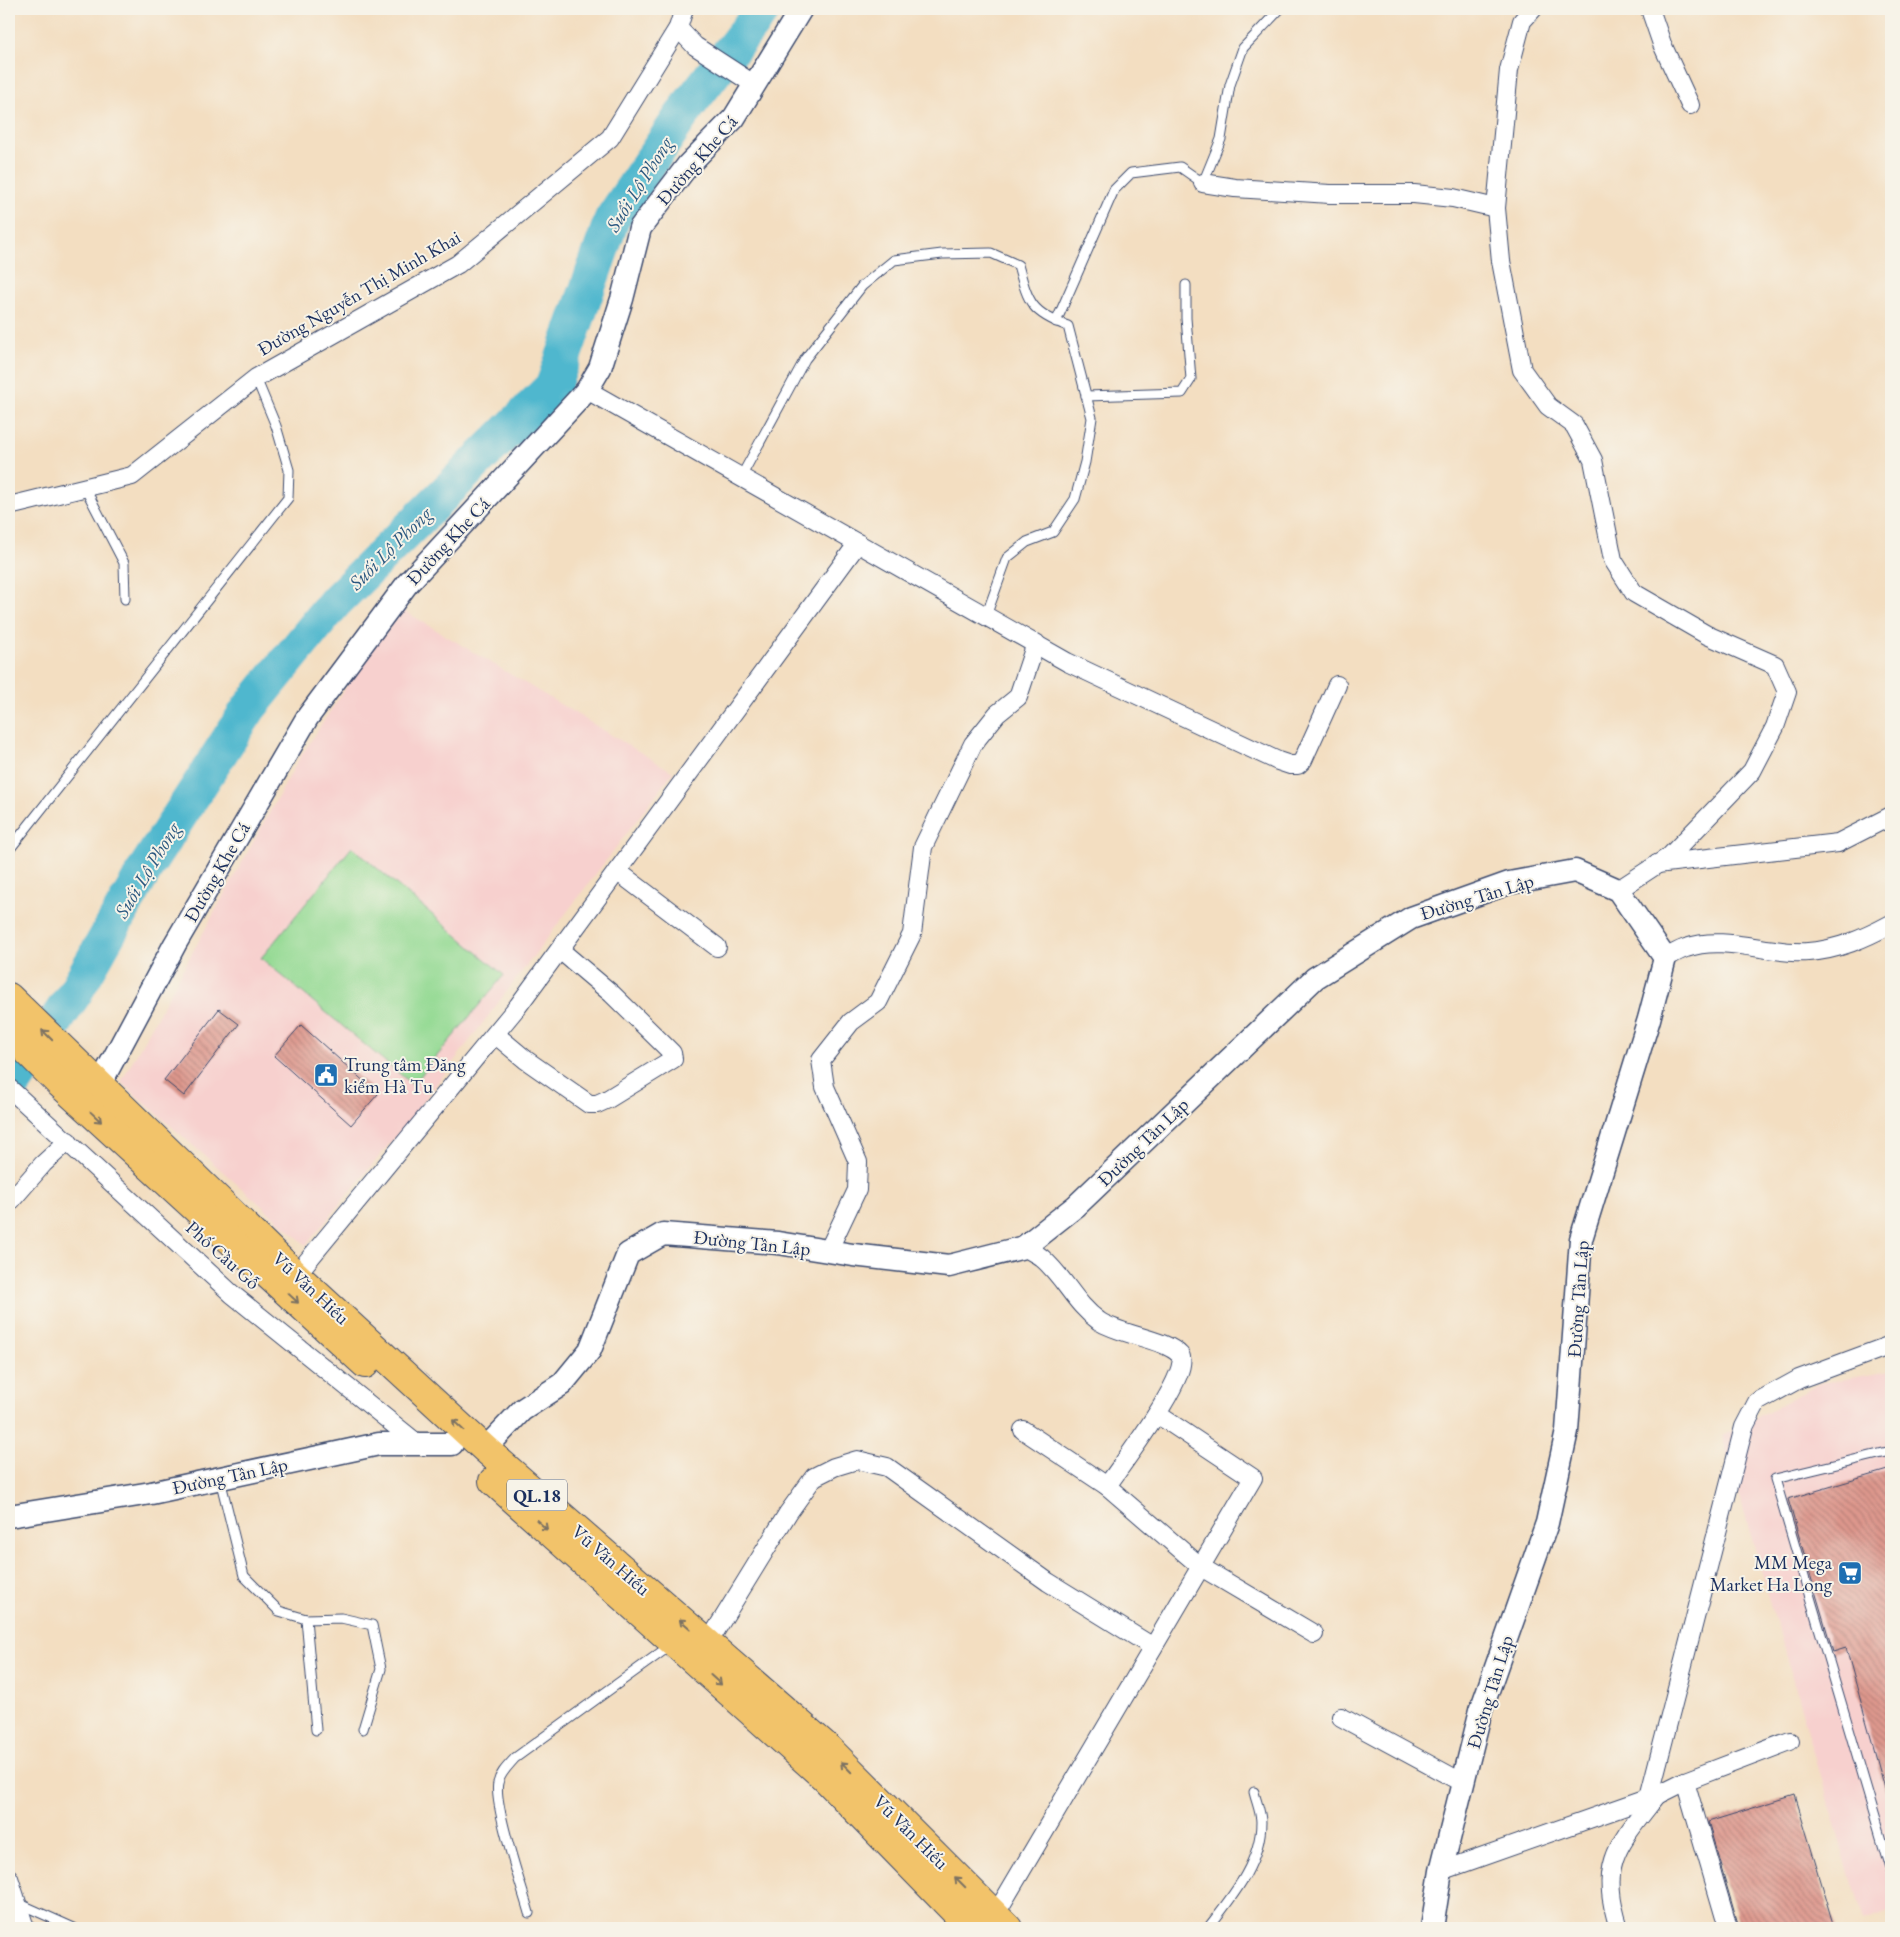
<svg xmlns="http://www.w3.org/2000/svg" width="1900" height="1937" font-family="'EB Garamond',serif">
<defs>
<pattern id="building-back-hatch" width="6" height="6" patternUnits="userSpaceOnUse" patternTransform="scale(1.25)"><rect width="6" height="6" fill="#de988d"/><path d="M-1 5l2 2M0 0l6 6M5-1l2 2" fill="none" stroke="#b37c76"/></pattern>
</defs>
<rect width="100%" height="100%" fill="#f7f3e8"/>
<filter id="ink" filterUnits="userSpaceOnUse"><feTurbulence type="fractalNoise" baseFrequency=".02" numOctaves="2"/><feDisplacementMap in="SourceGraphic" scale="10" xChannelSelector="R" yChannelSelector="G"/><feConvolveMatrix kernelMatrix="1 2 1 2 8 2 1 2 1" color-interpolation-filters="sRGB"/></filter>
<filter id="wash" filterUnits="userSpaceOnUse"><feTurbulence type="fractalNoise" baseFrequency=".0096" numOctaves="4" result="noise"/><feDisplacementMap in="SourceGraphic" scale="20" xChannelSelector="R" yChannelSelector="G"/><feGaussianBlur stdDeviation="1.12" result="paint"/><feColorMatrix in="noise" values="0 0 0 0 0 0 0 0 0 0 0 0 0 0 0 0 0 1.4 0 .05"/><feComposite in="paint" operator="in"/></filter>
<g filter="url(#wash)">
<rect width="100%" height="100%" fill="#f3dec1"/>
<g fill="#f7d0ce">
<polygon points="403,610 673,772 411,1118 306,1245 121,1082 299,759 365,658"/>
<polygon points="1891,1371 1891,1912 1863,1921 1722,1436 1821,1383"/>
</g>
<polygon fill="#95da94" stroke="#588479" points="352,847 504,975 413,1085 261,958"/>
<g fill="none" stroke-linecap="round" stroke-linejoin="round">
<polyline stroke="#50b7ce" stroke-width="36" points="9,1091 74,994 147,866 249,708 335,602 553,386 612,219 688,106 763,9"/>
</g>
<g id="blocks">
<g fill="url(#building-back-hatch)">
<polygon points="219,1009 239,1024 184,1096 164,1080"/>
<polygon points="301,1025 378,1094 351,1125 274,1056"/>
<polygon points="1891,1469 1891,1791 1886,1792 1846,1648 1833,1652 1788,1499"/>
<polygon points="1795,1795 1835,1928 1739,1928 1708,1822"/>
</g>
</g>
</g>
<g filter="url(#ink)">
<use href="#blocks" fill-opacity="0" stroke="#3b496d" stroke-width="1"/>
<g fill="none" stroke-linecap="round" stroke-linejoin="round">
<defs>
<g id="service">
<polyline points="1056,322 1114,190 1131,173 1180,167 1203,183 1221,139 1230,85 1243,48 1280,9"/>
<polyline points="1086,396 1182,393 1191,379 1186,318 1186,285"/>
<path d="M741,477L805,359L862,286L894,260L942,254L991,253L1018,265C1028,301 1030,313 1068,326L1092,418L1085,462L1075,499L1053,532L1027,542L1007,558L986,616"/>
<polyline points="85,488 124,563 125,599"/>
<polyline points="9,850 288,498 289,470 276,426 256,378"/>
<polyline points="1891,1451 1775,1479 1891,1871"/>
<polyline points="220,1479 244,1576 279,1611 306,1619 341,1618 372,1625 381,1669 363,1729"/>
<polyline points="306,1619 316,1730"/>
<polyline points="18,1903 74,1928"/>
<path d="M529,1913C522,1888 493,1803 498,1783C500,1773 509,1765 515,1758L671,1645"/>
<path d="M1208,1928C1231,1898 1261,1863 1261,1822C1261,1812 1256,1801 1254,1792"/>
</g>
<g id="minor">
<polyline points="1533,9 1522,21 1509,70 1496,208 1501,261 1522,370 1548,406 1574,425 1593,460 1613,560 1634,593 1707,635 1775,665 1787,692 1775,727 1752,771 1670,856 1618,890"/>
<polyline points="1650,9 1662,44 1690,105"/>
<polyline points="678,28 695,46 755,85"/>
<polyline points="1203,183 1235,188 1330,194 1414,194 1453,198 1496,208"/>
<polyline points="587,390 1067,662 1278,761 1290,765 1298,765 1303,760 1337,685"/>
<polyline points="9,506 132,476 256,378 458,264 610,138 678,28 684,9"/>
<polyline points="1657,864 1838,843 1891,816"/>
<polyline points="617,871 717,947"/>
<path d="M1665,958C1672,955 1679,950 1686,948C1725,934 1768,955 1808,952C1838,950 1865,938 1891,924"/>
<polyline points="496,1035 526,1060 589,1104 597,1104 608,1099 673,1059 672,1053 664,1045 612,994 560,950"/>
<polyline points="9,1088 232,1294 418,1444"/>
<polyline points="9,1203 43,1164 68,1141"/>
<path d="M1024,1247C1030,1251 1038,1254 1043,1259C1065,1278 1075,1304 1099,1321C1120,1335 1166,1339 1180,1355C1193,1372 1119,1468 1107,1486"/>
<polyline points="828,1251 857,1190 858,1162 825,1087 821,1060 851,1022 878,1002 912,934 923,847 973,744 997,714 1018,697 1036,643"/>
<polyline points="296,1275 518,1006 858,543"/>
<polyline points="1023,1430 1107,1486 1201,1567 1314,1634"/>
<polyline points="708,1643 788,1513 814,1477 834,1467 857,1460 887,1467 1048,1582 1153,1647"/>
<polyline points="1341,1717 1463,1783"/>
<polyline points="1685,1781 1728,1928"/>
<polyline points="1649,1797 1744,1427 1757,1402 1799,1379 1891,1345"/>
<polyline points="1441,1871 1657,1795 1685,1781 1790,1741"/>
<polyline points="9,1878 25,1928"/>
<polyline points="994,1917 1253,1478 1157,1414"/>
<path d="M1619,1928C1598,1863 1618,1845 1657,1795"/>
</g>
<g id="tertiary">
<polyline points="99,1086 175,944 307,718 407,584 587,390 600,368 622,299 640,228 688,165 734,118 801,9"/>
<polyline points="485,1449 522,1410 562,1384 590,1350 628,1254 663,1234 778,1243 853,1255 949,1266 1024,1247 1076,1206 1315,978 1411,918 1509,883 1575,871 1618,890 1665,958 1649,1019 1581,1239 1567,1431 1547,1523 1481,1710 1441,1871 1432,1928"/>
<polyline points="9,1516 151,1493 379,1444 452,1444"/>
</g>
<g id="primary">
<polyline points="9,997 296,1275 485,1449 828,1748 1008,1928"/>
<polyline points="9,1033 60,1084 365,1364"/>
<polyline points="493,1481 824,1777 971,1928"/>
</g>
</defs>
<use href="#service" stroke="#3b496d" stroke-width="11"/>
<use href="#minor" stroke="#3b496d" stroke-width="20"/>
<use href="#tertiary" stroke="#3b496d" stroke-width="25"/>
<use href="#primary" stroke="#3b496d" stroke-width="30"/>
<use href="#service" stroke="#fff" stroke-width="9"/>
<use href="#minor" stroke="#fff" stroke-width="18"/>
<use href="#tertiary" stroke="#fff" stroke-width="22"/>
<use href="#primary" stroke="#f2c36a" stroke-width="28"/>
</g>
<defs><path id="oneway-shaft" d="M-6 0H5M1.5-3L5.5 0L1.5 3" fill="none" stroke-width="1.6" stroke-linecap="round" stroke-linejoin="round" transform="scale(1.25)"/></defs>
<g stroke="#7c7263">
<use href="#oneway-shaft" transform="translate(47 1035) rotate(-135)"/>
<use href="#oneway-shaft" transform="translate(96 1117) rotate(43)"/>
<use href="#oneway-shaft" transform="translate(293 1298) rotate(43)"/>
<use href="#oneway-shaft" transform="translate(458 1425) rotate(-137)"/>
<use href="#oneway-shaft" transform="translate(542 1525) rotate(42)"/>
<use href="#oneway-shaft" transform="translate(685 1624) rotate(-139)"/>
<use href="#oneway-shaft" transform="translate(716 1680) rotate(42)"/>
<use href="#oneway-shaft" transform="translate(846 1767) rotate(-135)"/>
<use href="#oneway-shaft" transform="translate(960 1882) rotate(-135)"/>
</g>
</g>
<defs>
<symbol id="civic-square" viewBox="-11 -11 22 22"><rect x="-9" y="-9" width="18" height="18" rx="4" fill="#1f6fb2" stroke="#f7f3e8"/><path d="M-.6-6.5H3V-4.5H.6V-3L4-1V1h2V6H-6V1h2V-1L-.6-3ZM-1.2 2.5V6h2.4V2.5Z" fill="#fff"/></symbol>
<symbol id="supermarket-square" viewBox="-11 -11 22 22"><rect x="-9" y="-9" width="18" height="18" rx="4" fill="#1f6fb2" stroke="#f7f3e8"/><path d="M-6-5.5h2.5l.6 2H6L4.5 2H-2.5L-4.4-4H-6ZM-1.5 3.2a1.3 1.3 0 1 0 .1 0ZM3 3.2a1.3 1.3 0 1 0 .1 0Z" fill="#fff"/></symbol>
</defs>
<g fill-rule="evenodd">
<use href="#civic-square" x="312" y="1061" width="28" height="28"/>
<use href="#supermarket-square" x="1836" y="1559" width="28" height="28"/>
</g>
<g text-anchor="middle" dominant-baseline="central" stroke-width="4" stroke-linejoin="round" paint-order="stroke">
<rect fill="#f7f3e8" stroke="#5d6a87" stroke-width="1" x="507" y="1479.5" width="60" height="31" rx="4"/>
<g font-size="18" font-weight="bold" fill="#1b2f5e">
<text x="537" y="1495">QL.18</text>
</g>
<g font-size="19" fill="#1b2f5e" stroke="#f7f3e8">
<text transform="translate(697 160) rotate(-49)">Đường Khe Cá</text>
<text transform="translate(359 293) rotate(-30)">Đường Nguyễn Thị Minh Khai</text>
<text transform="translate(448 541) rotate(-47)">Đường Khe Cá</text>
<text transform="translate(217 872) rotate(-60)">Đường Khe Cá</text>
<text transform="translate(1477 897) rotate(-17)">Đường Tân Lập</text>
<text transform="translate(1143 1142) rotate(-44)">Đường Tân Lập</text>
<text transform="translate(752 1243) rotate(6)">Đường Tân Lập</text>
<text transform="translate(223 1255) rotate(42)">Phố Cầu Gỗ</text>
<text transform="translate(311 1288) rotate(43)">Vũ Văn Hiếu</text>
<text transform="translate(1578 1299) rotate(-86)">Đường Tân Lập</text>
<text transform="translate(230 1476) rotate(-12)">Đường Tân Lập</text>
<text transform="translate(611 1560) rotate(41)">Vũ Văn Hiếu</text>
<text transform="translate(1490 1692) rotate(-73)">Đường Tân Lập</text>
<text transform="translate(911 1832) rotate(45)">Vũ Văn Hiếu</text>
</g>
<g font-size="19" fill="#1b2f5e" stroke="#f7f3e8" text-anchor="start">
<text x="344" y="1064">Trung tâm Đăng<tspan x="344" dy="22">kiểm Hà Tu</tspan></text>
<text x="1832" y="1562" text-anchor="end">MM Mega<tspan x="1832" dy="22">Market Ha Long</tspan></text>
</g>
<g font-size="20" font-style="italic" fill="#2b5880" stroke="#f7f3e8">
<text transform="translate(639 184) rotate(-58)">Suối Lộ Phong</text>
<text transform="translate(390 548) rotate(-45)">Suối Lộ Phong</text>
<text transform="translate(147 870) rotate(-59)">Suối Lộ Phong</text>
</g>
</g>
<rect width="1900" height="1937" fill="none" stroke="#f7f3e8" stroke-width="30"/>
</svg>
